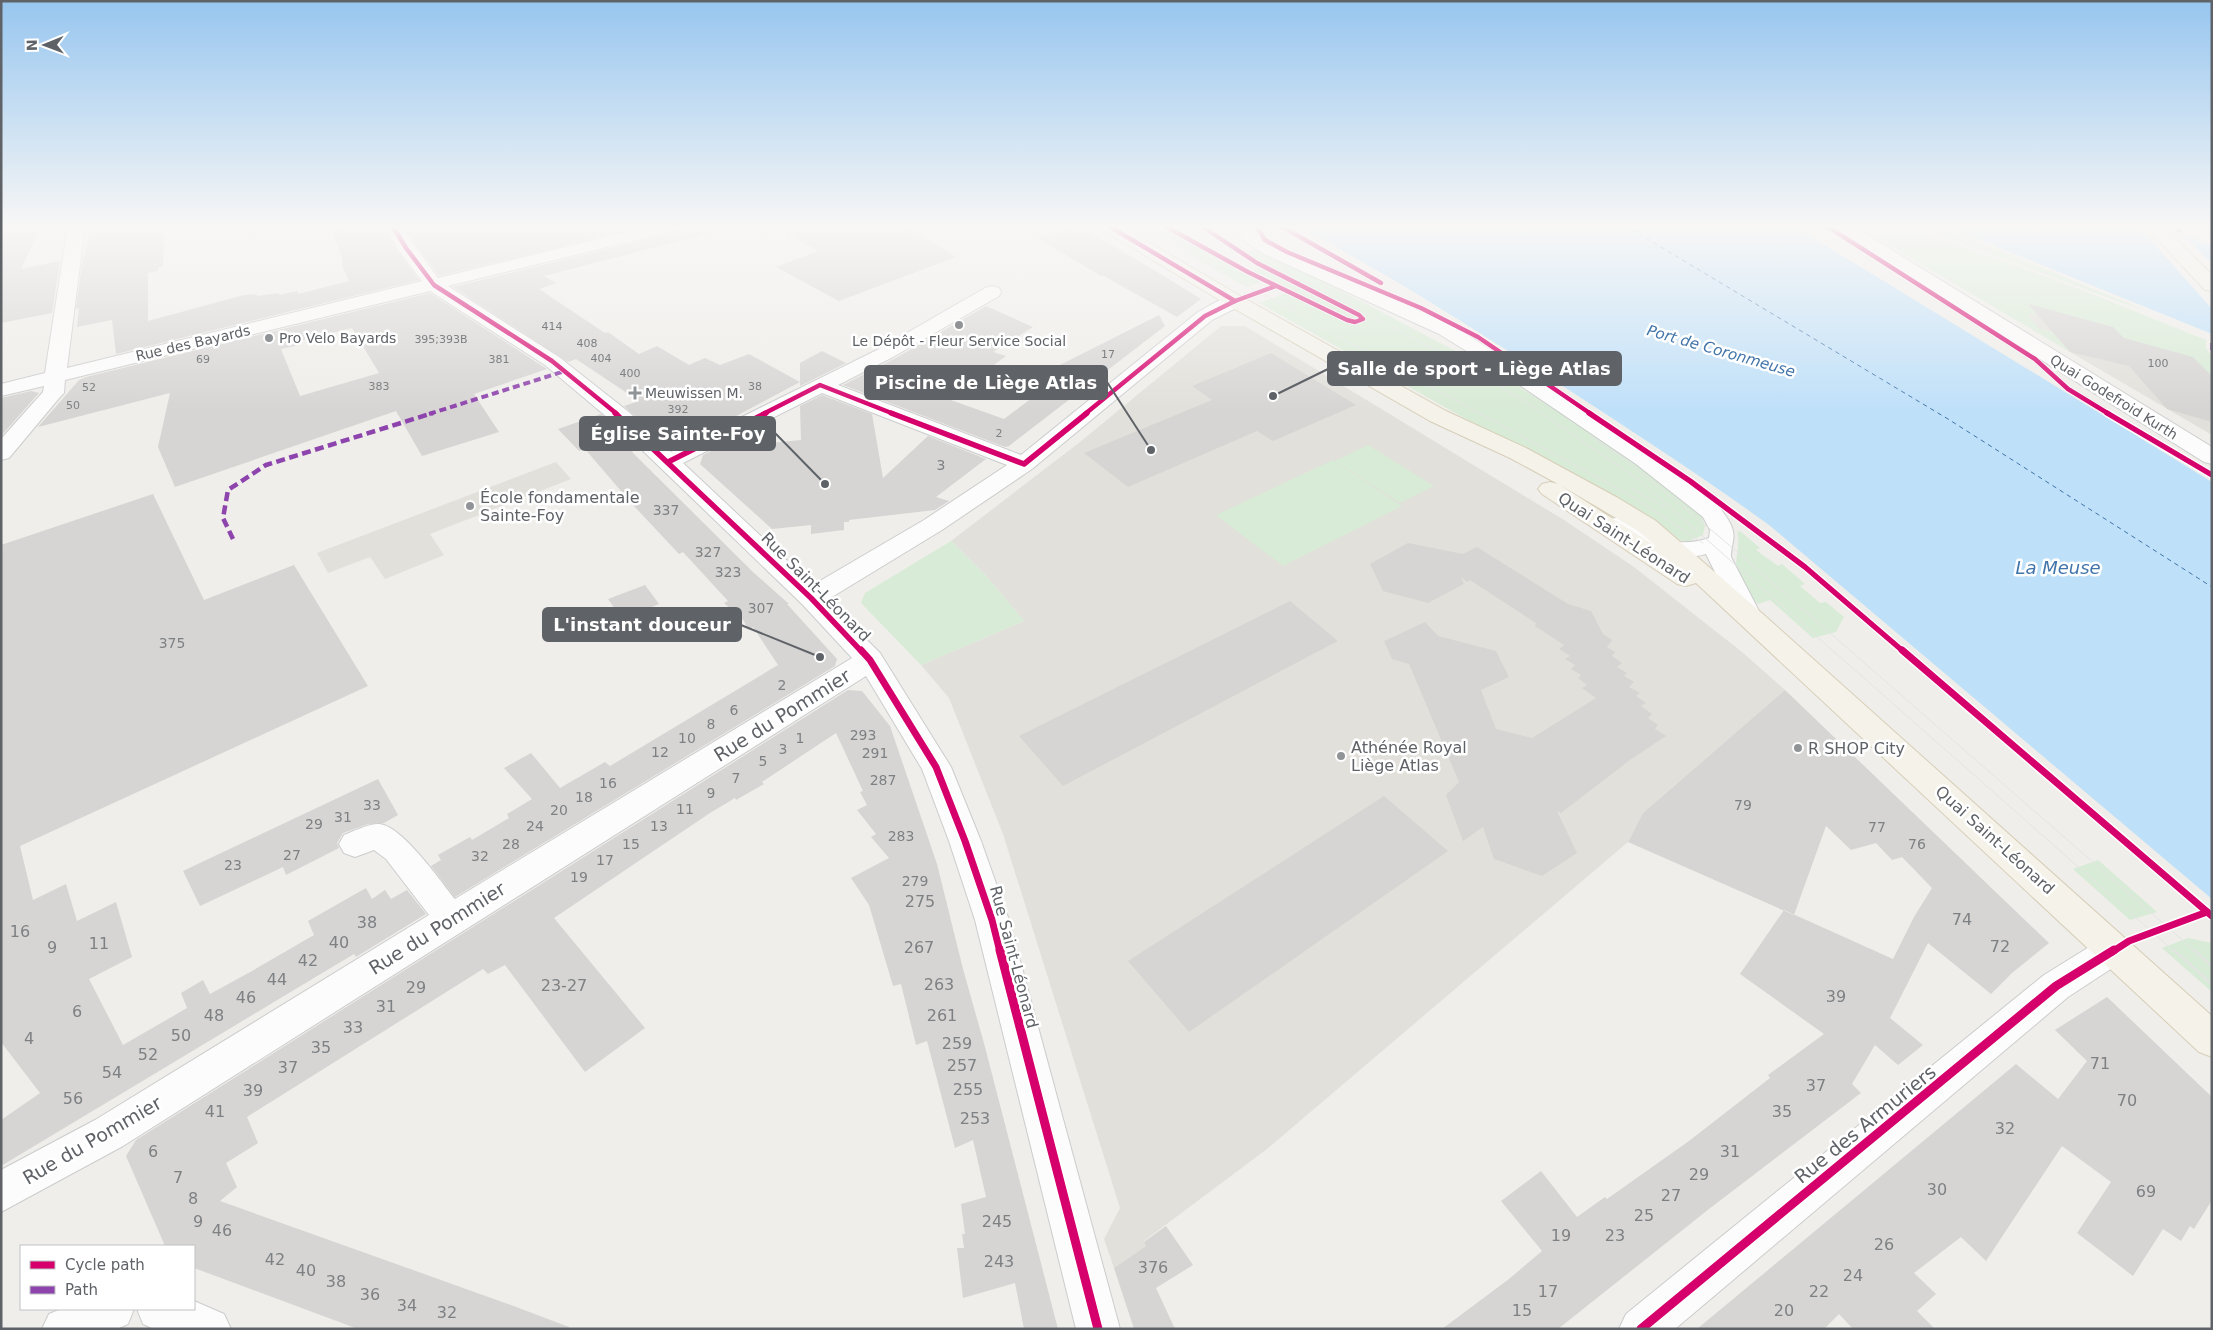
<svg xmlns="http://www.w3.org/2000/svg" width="2213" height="1330" font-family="'DejaVu Sans',sans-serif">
<rect width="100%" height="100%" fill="#efeeea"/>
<g fill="#e2e0da">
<polygon points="2048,310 2113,327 2124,338 2212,374 2212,435 2070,352 2053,332 2039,329 2027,315"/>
<polygon points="1221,326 1245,326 1564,520 1634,567 1742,652 1785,690 1643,813 1628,842 1267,1149 1144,1241 1146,1246 1114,1268 1104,1239 1120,1208 1003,834 949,698 921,665 1024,621 988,578 951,541 1080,442"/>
<polygon points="556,462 571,479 430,534 444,555 385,579 370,557 328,573 317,553"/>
</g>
<g fill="#d8ebd6">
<polygon points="1137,225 1159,225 1261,282 1246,287"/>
<polygon points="1855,225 1903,225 2072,286 2206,340 2206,348 2212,357 2212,374 2124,338 2113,327 2048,310 2028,315 2039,329 2053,332 2070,352"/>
<polygon points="1911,225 1938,225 2147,311 2120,302"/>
<polygon points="1260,248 1501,375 1636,462 1700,514 1705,525 1703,535 1687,542 1671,538 1518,448 1259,303 1292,291 1253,270 1260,268 1356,316 1365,317 1243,254"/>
<polygon points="1368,445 1434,486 1400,503 1335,461"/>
<polygon points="1333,460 1402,506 1283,566 1216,515"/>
<path d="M1740,531L1760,548L1756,550L1778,566L1782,564L1805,584L1800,586L1820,603L1826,602L1844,617L1836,632L1813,638L1770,600L1758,604C1749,596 1735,576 1736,563C1737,552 1740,543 1737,532Z"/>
<polygon points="951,541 988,578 1024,621 921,665 861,603 865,593"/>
<polygon points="2098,860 2157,912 2130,920 2073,869"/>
<polygon points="2188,938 2212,943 2212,992 2162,948"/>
</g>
<g fill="#bfe0f9">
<path d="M1295,225H1792L2212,482V899L1769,525C1700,475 1629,429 1558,383C1471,327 1387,273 1295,225Z"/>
<polygon points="1943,225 2157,225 2212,245 2212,334"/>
</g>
<polygon fill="#efeeea" points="2134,225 2164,225 2179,231 2212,264 2212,309 2148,237"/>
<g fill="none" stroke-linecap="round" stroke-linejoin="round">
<polyline stroke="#4174aa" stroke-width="1" stroke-dasharray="4.5 4" stroke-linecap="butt" points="1624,225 1948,419 2212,587"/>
</g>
<g fill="#d6d5d3" fill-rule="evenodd">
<polygon points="90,225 164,225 163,266 159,267 158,271 148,273 148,321 244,295 256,294 257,296 279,293 279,295 297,291 298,294 349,281 343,268 341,255 331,228 344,225 382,225 396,249 419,280 116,354 112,320 77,327 79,308 76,309 83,257 85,257"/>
<polygon points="402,225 648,225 439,276"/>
<polygon points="685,225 709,225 710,233 544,276 556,283 539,289 605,333 608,332 639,354 657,346 689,365 705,358 720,365 749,354 800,382 691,440 674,440 658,425 652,431 624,406 639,401 576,359 568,362 453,287 681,231"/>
<polygon points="770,225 905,225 956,257 839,301 776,267 818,251"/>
<polygon points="1077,225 1159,273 1201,299 1177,317 1104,276 1101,276 1038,238"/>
<polygon points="41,227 21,269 60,261 52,313 1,323 1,233"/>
<path d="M430,293L547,369L474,394L499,432L422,456L396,411L175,487L158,447L170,393L38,427L79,380L86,377ZM352,328L379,373L300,396L281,349L300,345L299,341Z"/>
<polygon points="2028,304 2113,327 2124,338 2193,357 2212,376 2212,422 2167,409 2129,366 2070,352"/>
<polygon points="986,306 1033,327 993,352 1006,356 948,399 1004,419 1057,379 1055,378 1064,371 1056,367 1159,315 1165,326 1009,446 1005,447 843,385 894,359"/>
<polygon points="822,351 846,363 800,386 800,363"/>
<polygon points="1271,353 1356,405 1273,441 1257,431 1128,487 1084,453 1212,400 1192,386"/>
<polygon points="31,391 39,393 1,436 1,398"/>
<polygon points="822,395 872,414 883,478 928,436 986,459 936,497 949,501 935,510 849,520 849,522 844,522 844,530 811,534 811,525 772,529 700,464 703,455 717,448 801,440 800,406"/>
<polygon points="601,414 629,440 628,440 635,449 632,452 754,573 789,604 787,604 837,659 835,666 455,897 431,866 441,860 438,855 470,837 472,840 509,818 507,814 532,799 504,768 531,753 560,788 605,762 610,766 778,665 753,627 748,630 744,621 724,603 728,601 683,552 679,554 633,505 585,449 579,451 558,429"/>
<polygon points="153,494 204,600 294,565 368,686 20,846 33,900 66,884 77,921 116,902 132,957 89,979 123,1045 187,1008 181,993 203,980 210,994 252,971 314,935 308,921 366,888 372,899 385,890 391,899 407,890 426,914 356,957 354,954 1,1166 1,1120 40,1093 1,1042 1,545"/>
<polygon points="1408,543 1463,554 1477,547 1568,604 1591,611 1603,634 1612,640 1607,647 1615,652 1612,656 1622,663 1617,667 1627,673 1624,676 1634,682 1629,687 1640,693 1636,696 1646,703 1641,706 1652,714 1648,718 1658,725 1655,729 1666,736 1630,760 1561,813 1557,811 1577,853 1542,876 1494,859 1483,827 1463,841 1446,795 1459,782 1409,664 1392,659 1384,641 1425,622 1438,636 1496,651 1509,677 1481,690 1496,729 1532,738 1596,698 1582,688 1587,685 1578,678 1581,675 1571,669 1575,665 1565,659 1570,656 1559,649 1564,645 1535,626 1536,623 1470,580 1467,582 1461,577 1464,584 1428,603 1383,591 1370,564"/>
<polygon points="645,585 659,604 622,619 608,599"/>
<polygon points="1290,601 1338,641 1063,786 1019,736"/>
<polygon points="848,690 862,691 890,726 937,864 963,969 985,1047 1058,1329 1024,1329 1015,1283 963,1298 957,1248 964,1248 962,1234 965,1234 961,1204 986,1197 973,1140 955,1148 927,1041 916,1045 901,984 893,986 869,905 851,878 889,858 871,837 876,834 857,810 867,805 860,792 863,791 836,733 762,782 764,784 736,800 735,798 710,813 554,918 645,1028 585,1072 505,965 488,974 483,969 247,1117 258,1143 226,1163 237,1187 220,1201 511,1305 569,1327 569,1329 358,1329 194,1268 194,1246 165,1246 126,1156 136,1140"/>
<polygon points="1785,690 2049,943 2012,973 1991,994 1928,943 1890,1018 1923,1045 1898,1065 1875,1045 1852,1084 1861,1093 1709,1209 1558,1329 1442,1329 1509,1279 1542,1251 1501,1201 1541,1171 1577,1217 1605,1197 1607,1199 1689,1141 1770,1078 1768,1075 1824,1034 1740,974 1784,910 1893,959 1914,917 1932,888 1902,857 1892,860 1876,843 1851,850 1826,826 1794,915 1628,842 1643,813"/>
<polygon points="378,779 398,815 384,823 368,824 343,833 337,843 339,848 286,875 283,867 200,906 183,871"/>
<polygon points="1384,796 1448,851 1189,1032 1128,961"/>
<polygon points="2107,997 2212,1097 2212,1200 2194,1229 2190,1226 2181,1241 2163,1229 2133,1276 2077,1233 2111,1182 2062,1146 1986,1261 1961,1237 1914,1273 1936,1294 1917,1311 1935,1329 1853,1329 1839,1314 1824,1329 1697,1329 2016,1064 2058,1099 2087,1061 2055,1030"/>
<polygon points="1166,1226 1193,1265 1156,1288 1175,1329 1134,1329 1114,1268 1146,1246 1144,1242"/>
</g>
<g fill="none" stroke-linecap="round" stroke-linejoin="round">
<defs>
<g id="minor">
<path d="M68,225H85L67,368L422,281L397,248L384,225H400L438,278L655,225H683L681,229L448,286L559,357L630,413L671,452L879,349L985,288L992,286L999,288L1001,292L999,296L893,357L838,385L1021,455L1198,312C1211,305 1227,293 1242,297L1244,301L1242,305L1212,320L1032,469L942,530L827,600L880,653L951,767L981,841L1009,920L1120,1329H1076L975,920L949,841L922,769L866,676L123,1146L1,1212V1170L95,1120L429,915L386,859L374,850L355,857L344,853L339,844L344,835C354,831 366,825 377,824C399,821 441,882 455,899L852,658L802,604L614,423L545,365L430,291L65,380L64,393L60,397L9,458L1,460V439L43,392L44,386L1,396V384L45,373ZM822,393L1007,465L924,520L813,585L683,463Z"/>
<path d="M1234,225H1251L1256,233L1274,245L1453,326L1516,365L1652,454L1720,508C1727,518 1736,528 1733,541C1732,548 1731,550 1731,557L1760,613L1756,619L1747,622L1738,619L1706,554C1677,562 1650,554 1625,538C1618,533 1611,531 1607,524L1610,519C1631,514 1645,531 1663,539C1677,544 1695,543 1709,538L1710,530L1703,517L1636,464L1502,373L1439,334L1262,253L1243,240Z"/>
<polygon points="1830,225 1851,225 2212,447 2212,464 2204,462 1833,229"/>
<polygon points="2114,934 2126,939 2131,949 2126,959 2068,997 1675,1329 1619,1329 1626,1314 2044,975 2102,939"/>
<polygon points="194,1301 224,1314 231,1329 154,1329 143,1324 137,1309 194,1309"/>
<polygon points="61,1309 134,1309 128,1324 117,1329 42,1329 49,1314"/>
</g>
<g id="major">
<path d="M1098,225H1119L1242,297L1446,411L1526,448L1618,498L1656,521L1764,615L2212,1016V1057L2199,1052L1696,583L1686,586L1677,584L1542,494L1538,489L1542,484L1550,482L1558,484L1510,458L1430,421L1228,305L1101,229ZM1560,485L1638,531L1657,547Z"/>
<polygon points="2144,225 2162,225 2212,275 2212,291 2205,290"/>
</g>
</defs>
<use href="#minor" stroke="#cbcccc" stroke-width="2"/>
<use href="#major" stroke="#d7ceb8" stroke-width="2"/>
<use href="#minor" fill="#fdfcfc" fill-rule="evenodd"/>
<use href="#major" fill="#f4f2e9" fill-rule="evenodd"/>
<g stroke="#e4e4e4" stroke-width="1">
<polyline points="1142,225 1323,328 1635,498 1703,543"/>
<polyline points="1221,225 1224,233 1238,246 1443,354 1518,397 1638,479 2175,952"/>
<polyline points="1232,225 1234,232 1249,245"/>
<polyline points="1591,437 1629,463 1721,538 2196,952"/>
<polyline points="1632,489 1665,507"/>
</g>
<g stroke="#e4e4e4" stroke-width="2">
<polyline points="2174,950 2212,984"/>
<polyline points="2194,950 2212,966"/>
</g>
<g stroke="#8e44ad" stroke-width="4" stroke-dasharray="7 4" stroke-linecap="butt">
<polyline points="2165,225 2181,231"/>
<polyline points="2212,343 2212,350"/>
<polyline points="429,414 565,371"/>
</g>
<polyline stroke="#8e44ad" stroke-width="4.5" stroke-dasharray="9 4.5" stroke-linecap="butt" points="233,539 223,518 228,490 266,465 433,413"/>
<defs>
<g id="cycleway-far3">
<polyline points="392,225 406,248 434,285 552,361 617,414"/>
<polyline points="1107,225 1235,301"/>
<polyline points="1163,225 1248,272 1347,320 1355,322 1363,319 1359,315 1257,263 1200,225"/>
<polyline points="1256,225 1265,240 1287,252 1421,308 1478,337 1591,414"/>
<polyline points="1279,225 1381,283"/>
<polyline points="1825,225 2035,359 2068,389 2109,414"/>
<polyline points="763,414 820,385 894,414"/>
<polyline points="1085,414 1205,316 1235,301 1276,286"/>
</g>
<g id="cycleway-far2">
<polyline points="615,413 811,598 862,652"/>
<polyline points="891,413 1024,464 1087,413"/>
<polyline points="1589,413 1690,481 1805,567 1904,652"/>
<polyline points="2107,413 2212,475"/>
<polyline points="670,461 766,413"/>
</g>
<g id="cycleway-far1">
<polyline points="861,650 870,660 936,767 965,841 992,920 1000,952"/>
<polyline points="1902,650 2212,916"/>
<polyline points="2112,952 2129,941 2207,912"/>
</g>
<g id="cycleway">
<polyline points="1000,950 1098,1329"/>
<polyline points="1641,1329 2056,986 2114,950"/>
</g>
</defs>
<use href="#cycleway-far3" stroke="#fff" stroke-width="6"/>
<use href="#cycleway-far2" stroke="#fff" stroke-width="8"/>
<use href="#cycleway-far1" stroke="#fff" stroke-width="10"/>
<use href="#cycleway" stroke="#fff" stroke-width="12"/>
<use href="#cycleway-far3" stroke="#d6006c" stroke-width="4.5"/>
<use href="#cycleway-far2" stroke="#d6006c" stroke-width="5.5"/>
<use href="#cycleway-far1" stroke="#d6006c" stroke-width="7"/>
<use href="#cycleway" stroke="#d6006c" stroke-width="9"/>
</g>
<linearGradient id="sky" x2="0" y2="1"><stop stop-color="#97c6ef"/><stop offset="0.55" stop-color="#f8f7f6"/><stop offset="1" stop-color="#f8f7f6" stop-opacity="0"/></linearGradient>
<rect width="2213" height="411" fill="url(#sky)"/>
<g fill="#919496" stroke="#fff" stroke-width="2">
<circle cx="959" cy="325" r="5"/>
<circle cx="269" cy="338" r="5"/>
<path d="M632.5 385.5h5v5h5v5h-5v5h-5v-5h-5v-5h5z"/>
<circle cx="470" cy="506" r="5"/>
<circle cx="1798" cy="748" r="5"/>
<circle cx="1341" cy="756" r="5"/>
</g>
<g text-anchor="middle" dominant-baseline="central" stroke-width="5" stroke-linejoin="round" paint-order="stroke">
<g font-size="11" fill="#7e8184">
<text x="552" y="326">414</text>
<text x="441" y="339">395;393B</text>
<text x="587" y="343">408</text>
<text x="1108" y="354">17</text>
<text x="601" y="358">404</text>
<text x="203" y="359">69</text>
<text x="499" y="359">381</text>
<text x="2158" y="363">100</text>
<text x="630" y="373">400</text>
<text x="379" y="386">383</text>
<text x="755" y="386">38</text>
<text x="89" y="387">52</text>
<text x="73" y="405">50</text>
<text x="678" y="409">392</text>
<text x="999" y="433">2</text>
</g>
<g font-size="14" fill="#5f6368" stroke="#fff" text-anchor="start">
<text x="279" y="338">Pro Velo Bayards</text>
<text x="959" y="341" text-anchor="middle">Le Dépôt - Fleur Service Social</text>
<text x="645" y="393">Meuwissen M.</text>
</g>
<g font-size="14" fill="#5f6368" stroke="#fff">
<text transform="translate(193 343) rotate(-13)">Rue des Bayards</text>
<text transform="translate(2114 397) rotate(32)">Quai Godefroid Kurth</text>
</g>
<g font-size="14" fill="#7e8184">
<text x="941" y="465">3</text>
<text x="666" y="510">337</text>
<text x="708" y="552">327</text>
<text x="728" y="572">323</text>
<text x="761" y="608">307</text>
<text x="172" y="643">375</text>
<text x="782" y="685">2</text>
<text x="734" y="710">6</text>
<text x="711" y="724">8</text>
<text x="863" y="735">293</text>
<text x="687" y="738">10</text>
<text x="800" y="738">1</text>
<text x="783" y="749">3</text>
<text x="660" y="752">12</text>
<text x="875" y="753">291</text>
<text x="763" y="761">5</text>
<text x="736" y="778">7</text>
<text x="883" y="780">287</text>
<text x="608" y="783">16</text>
<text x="711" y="793">9</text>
<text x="584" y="797">18</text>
<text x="372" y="805">33</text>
<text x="1743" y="805">79</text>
<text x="685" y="809">11</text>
<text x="559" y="810">20</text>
<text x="343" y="817">31</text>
<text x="314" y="824">29</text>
<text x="535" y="826">24</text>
<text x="659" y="826">13</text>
<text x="1877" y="827">77</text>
<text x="901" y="836">283</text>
<text x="511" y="844">28</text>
<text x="631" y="844">15</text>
<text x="1917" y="844">76</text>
<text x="292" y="855">27</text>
<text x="480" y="856">32</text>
<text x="605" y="860">17</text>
<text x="233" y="865">23</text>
<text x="579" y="877">19</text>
<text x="915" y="881">279</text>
</g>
<g font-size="15" font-style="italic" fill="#4174aa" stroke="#fff">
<text transform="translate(1721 351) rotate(16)">Port de Coronmeuse</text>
</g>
<g font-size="16" fill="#5f6368" stroke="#fff" text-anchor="start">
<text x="480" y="497">École fondamentale<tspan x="480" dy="18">Sainte-Foy</tspan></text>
<text x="1351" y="747">Athénée Royal<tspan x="1351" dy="18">Liège Atlas</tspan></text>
<text x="1808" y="748">R SHOP City</text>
</g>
<g font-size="16" fill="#5f6368" stroke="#fff">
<text transform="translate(1624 538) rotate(33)">Quai Saint-Léonard</text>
<text transform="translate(816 587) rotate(45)">Rue Saint-Léonard</text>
<text transform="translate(1995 840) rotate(42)">Quai Saint-Léonard</text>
<text transform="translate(1014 957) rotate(75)">Rue Saint-Léonard</text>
</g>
<g font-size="16" fill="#7e8184">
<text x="920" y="901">275</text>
<text x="1962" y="919">74</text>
<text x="367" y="922">38</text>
<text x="20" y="931">16</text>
<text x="339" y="942">40</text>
<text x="99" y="943">11</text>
<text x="2000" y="946">72</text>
<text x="52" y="947">9</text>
<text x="919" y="947">267</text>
<text x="308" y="960">42</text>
<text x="277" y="979">44</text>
<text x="939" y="984">263</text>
<text x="564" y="985">23-27</text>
<text x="416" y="987">29</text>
<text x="1836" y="996">39</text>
<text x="246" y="997">46</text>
<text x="386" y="1006">31</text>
<text x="77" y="1011">6</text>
<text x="214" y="1015">48</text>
<text x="942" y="1015">261</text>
<text x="353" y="1027">33</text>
<text x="181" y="1035">50</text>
<text x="29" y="1038">4</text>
<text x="957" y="1043">259</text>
<text x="321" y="1047">35</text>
<text x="148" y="1054">52</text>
<text x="2100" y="1063">71</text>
<text x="962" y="1065">257</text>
<text x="288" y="1067">37</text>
<text x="112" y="1072">54</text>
<text x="1816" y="1085">37</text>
<text x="968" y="1089">255</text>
<text x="253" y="1090">39</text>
<text x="73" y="1098">56</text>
<text x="2127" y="1100">70</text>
<text x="215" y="1111">41</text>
<text x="1782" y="1111">35</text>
<text x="975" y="1118">253</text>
<text x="2005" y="1128">32</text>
<text x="153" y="1151">6</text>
<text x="1730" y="1151">31</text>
<text x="1699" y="1174">29</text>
<text x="178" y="1177">7</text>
<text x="1937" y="1189">30</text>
<text x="2146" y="1191">69</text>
<text x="1671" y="1195">27</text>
<text x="193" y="1198">8</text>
<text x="1644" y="1215">25</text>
<text x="198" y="1221">9</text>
<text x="997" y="1221">245</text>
<text x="222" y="1230">46</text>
<text x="1561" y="1235">19</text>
<text x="1615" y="1235">23</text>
<text x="1884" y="1244">26</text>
<text x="275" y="1259">42</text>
<text x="999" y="1261">243</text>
<text x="1153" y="1267">376</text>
<text x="306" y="1270">40</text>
<text x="1853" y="1275">24</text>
<text x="336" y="1281">38</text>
<text x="1548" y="1291">17</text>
<text x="1819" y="1291">22</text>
<text x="370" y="1294">36</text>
<text x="407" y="1305">34</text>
<text x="1522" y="1310">15</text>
<text x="1784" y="1310">20</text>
<text x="447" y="1312">32</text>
</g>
<g font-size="18" font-style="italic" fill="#4174aa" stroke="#fff">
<text x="2058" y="567">La Meuse</text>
</g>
<g font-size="19" fill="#5f6368" stroke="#fff">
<text transform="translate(782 715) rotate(-32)">Rue du Pommier</text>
<text transform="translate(437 928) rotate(-32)">Rue du Pommier</text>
<text transform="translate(1865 1124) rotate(-39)">Rue des Armuriers</text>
<text transform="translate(92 1140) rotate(-30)">Rue du Pommier</text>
</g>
</g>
<path fill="none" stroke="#5f6368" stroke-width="2" d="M1273 396L1328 369M1151 450L1107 382M825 484L775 433M820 657L741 625"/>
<g fill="#5f6368" stroke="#fff" stroke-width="2">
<circle cx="1273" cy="396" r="5"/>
<circle cx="1151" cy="450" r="5"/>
<circle cx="825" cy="484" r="5"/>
<circle cx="820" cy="657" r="5"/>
</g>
<g fill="#5f6368" stroke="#5f6368" stroke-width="2">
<rect x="1328" y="352" width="293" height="33" rx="5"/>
<rect x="865" y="366" width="242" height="33" rx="5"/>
<rect x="580" y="417" width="195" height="33" rx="5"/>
<rect x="543" y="608" width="198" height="33" rx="5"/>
</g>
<g font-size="18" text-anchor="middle" font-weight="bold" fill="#fff">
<text x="1474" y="375">Salle de sport - Liège Atlas</text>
<text x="986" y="389">Piscine de Liège Atlas</text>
<text x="678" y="440">Église Sainte-Foy</text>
<text x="642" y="631">L'instant douceur</text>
</g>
<rect width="2213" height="1330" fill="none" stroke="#5f6368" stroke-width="5"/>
<rect x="20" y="1245" width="175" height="65" fill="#ffffff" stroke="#bfc1c3"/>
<rect x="30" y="1261" width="25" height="8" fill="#d6006c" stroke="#bfc1c3"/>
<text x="65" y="1270" font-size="15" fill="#5f6368">Cycle path</text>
<rect x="30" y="1286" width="25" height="8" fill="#8e44ad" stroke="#bfc1c3"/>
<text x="65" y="1295" font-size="15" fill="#5f6368">Path</text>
<g transform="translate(45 45) rotate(269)" stroke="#ffffff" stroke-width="4" paint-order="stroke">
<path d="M0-4L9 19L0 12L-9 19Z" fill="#5f6368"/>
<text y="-8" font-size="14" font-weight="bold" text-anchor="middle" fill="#5f6368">N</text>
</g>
</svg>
